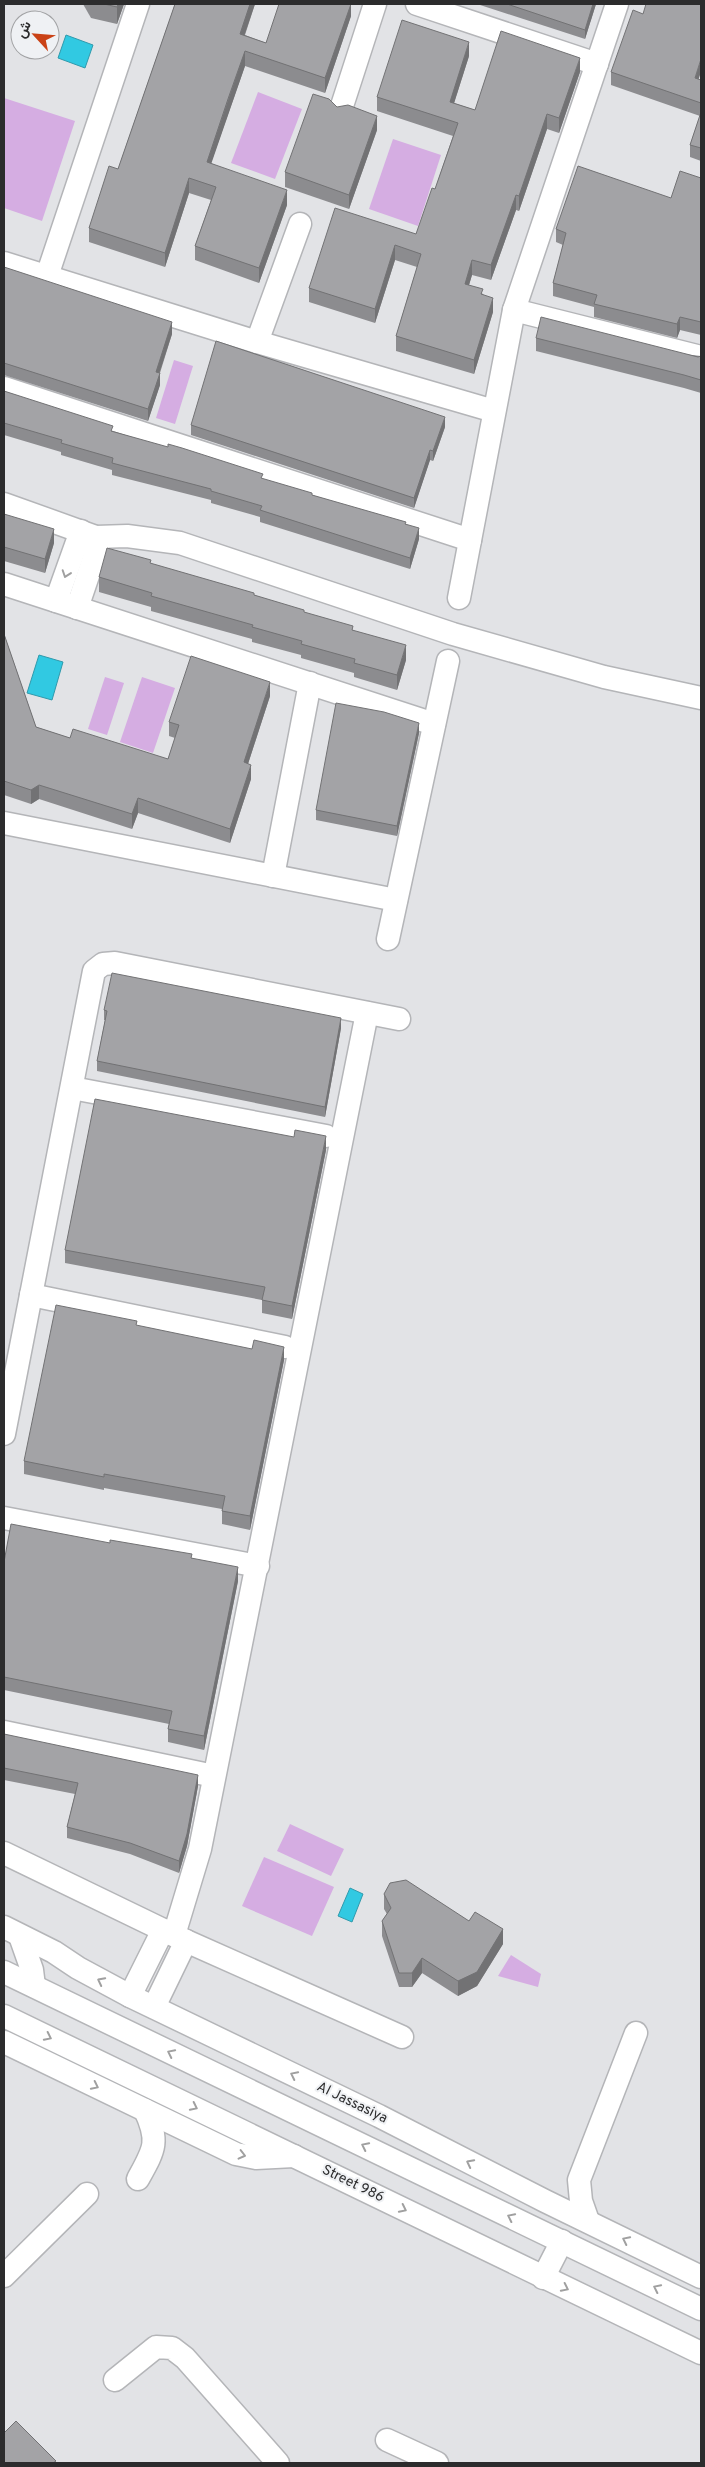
<svg xmlns="http://www.w3.org/2000/svg" width="705" height="2467" font-family="Overpass,Vazirmatn,sans-serif">
<rect width="100%" height="100%" fill="#e2e3e6"/>
<g fill="#d5ade2">
<polygon points="258,92 302,109 275,179 231,163"/>
<polygon points="4,98 75,121 42,221 4,208"/>
<polygon points="393,139 441,155 418,226 369,209"/>
<polygon points="174,360 193,366 175,424 156,418"/>
<polygon points="105,677 124,683 107,735 88,729"/>
<polygon points="142,677 175,688 153,753 120,742"/>
<polygon points="290,1824 344,1849 331,1876 277,1851"/>
<polygon points="264,1857 334,1887 312,1936 242,1906"/>
<polygon points="511,1955 541,1974 538,1987 498,1976"/>
</g>
<g fill="#31c9e2" stroke="#309aac">
<polygon points="66,35 93,45 85,68 58,58"/>
<polygon points="39,655 63,662 52,700 27,693"/>
<polygon points="350,1888 363,1894 352,1922 338,1916"/>
</g>
<g fill="none" stroke-linecap="round" stroke-linejoin="round">
<defs>
<g id="minor">
<polyline points="417,4 597,64"/>
<polyline points="341,109 375,4"/>
<polyline points="4,263 257,342 494,411"/>
<polyline points="47,276 138,4"/>
<polyline points="514,310 701,357"/>
<polyline points="257,342 300,224"/>
<polyline points="4,388 470,540"/>
<polyline points="4,504 96,537 127,536 180,543 453,634 604,677 701,698"/>
<polyline points="4,584 434,724"/>
<polyline points="459,598 514,310 617,4"/>
<polyline points="56,601 81,531"/>
<polyline points="77,608 98,546 96,537"/>
<polyline points="4,823 396,900"/>
<polyline points="273,876 310,683"/>
<polyline points="388,939 448,661"/>
<polyline points="72,1088 326,1136"/>
<polyline points="31,1295 285,1347"/>
<polyline points="4,1434 94,971 103,964 115,963 399,1019"/>
<polyline points="4,1518 258,1566"/>
<polyline points="4,1732 214,1776"/>
<polyline points="4,1853 186,1941 402,2037"/>
<polyline points="4,1927 54,1952 78,1968 130,1996 379,2116 545,2201 701,2277"/>
<polyline points="174,1935 200,1849 367,1013"/>
<polyline points="20,1936 32,1970 34,1986"/>
<polyline points="4,1972 701,2309"/>
<polyline points="130,1996 163,1930"/>
<polyline points="154,2007 186,1941"/>
<polyline points="4,2016 701,2353"/>
<polyline points="4,2042 236,2154 256,2158 294,2156"/>
<path d="M138,2179C154,2150 160,2142 145,2110"/>
<polyline points="588,2221 581,2201 579,2180 636,2033"/>
<polyline points="4,2276 87,2194"/>
<polyline points="543,2278 562,2241"/>
<polyline points="115,2380 156,2347 172,2348 185,2358 278,2463"/>
<polyline points="387,2440 437,2463"/>
</g>
</defs>
<use href="#minor" stroke="#b4b5b8" stroke-width="25"/>
<use href="#minor" stroke="#fff" stroke-width="22"/>
</g>
<g fill="#8c8c8f">
<polygon points="83,4 124,4 117,24 91,18"/>
<polygon points="173,4 255,4 245,35 266,43 351,4 351,16 325,93 245,66 211,163 287,205 259,283 195,260 195,246 211,200 189,193 165,267 89,242 89,228 118,169 175,4"/>
<polygon points="477,4 596,4 585,39"/>
<polygon points="469,56 454,103 475,110 580,72 559,133 547,129 519,211 516,210 491,280 472,275 469,285 483,294 493,312 474,374 396,351 396,336 417,267 395,260 375,323 309,302 309,288 416,234 435,189 453,136 377,111 377,97"/>
<polygon points="611,72 699,79 701,80 701,161 690,157 690,145 700,116 611,85"/>
<polygon points="337,107 377,130 349,209 285,187 285,172"/>
<polygon points="701,178 701,335 680,330 677,338 594,317 594,307 553,296 553,283 563,245 556,242 556,229 671,198"/>
<polygon points="4,267 172,334 160,373 160,385 148,421 4,375"/>
<polygon points="536,338 701,356 701,393 684,388 536,351"/>
<polygon points="4,391 113,431 312,495 406,524 419,539 410,569 260,522 260,517 211,503 211,500 112,475 112,470 61,455 61,452 4,435"/>
<polygon points="191,425 445,427 433,461 430,460 414,508 191,435"/>
<polygon points="4,514 54,543 45,573 4,561"/>
<polygon points="151,564 254,595 353,630 406,660 397,690 354,677 354,673 301,658 301,655 252,642 252,639 151,611 151,607 99,592 99,577"/>
<polygon points="4,634 36,727 70,738 168,759 175,738 169,736 169,722 270,696 248,764 251,779 230,843 138,813 132,829 39,799 31,804 4,795"/>
<polygon points="419,733 397,836 316,820 316,810"/>
<polygon points="104,1010 341,1028 325,1117 97,1071 97,1061 105,1020 104,1020"/>
<polygon points="326,1150 292,1319 262,1313 262,1300 65,1263 65,1250"/>
<polygon points="137,1326 284,1360 250,1530 222,1524 222,1509 104,1488 104,1490 24,1474 24,1461"/>
<polygon points="192,1558 238,1581 204,1750 168,1742 168,1729 169,1724 4,1690 4,1562"/>
<polygon points="4,1734 198,1786 187,1846 179,1873 130,1854 67,1838 67,1827 75,1794 4,1780"/>
<polygon points="384,1894 503,1944 477,1986 458,1996 422,1973 412,1987 399,1987 382,1936 382,1921 387,1914 384,1909"/>
</g>
<g fill="#727274">
<polygon points="118,4 124,4 117,24 117,7"/>
<polygon points="250,4 255,4 240,48 240,34"/>
<polygon points="351,4 351,16 325,93 325,78"/>
<polygon points="593,4 596,4 585,39 585,30"/>
<polygon points="469,42 469,56 450,116 450,102"/>
<polygon points="245,51 245,66 207,176 207,162"/>
<polygon points="580,58 580,72 559,133 559,118"/>
<polygon points="701,59 701,72 695,90 695,78"/>
<polygon points="547,114 547,129 519,211 519,196"/>
<polygon points="377,116 377,130 349,209 349,195"/>
<polygon points="189,178 189,193 165,267 165,253"/>
<polygon points="287,190 287,205 259,283 259,268"/>
<polygon points="516,195 516,210 491,280 491,265"/>
<polygon points="395,245 395,260 375,323 375,309"/>
<polygon points="472,260 472,275 465,298 465,284"/>
<polygon points="493,298 493,312 474,374 474,360"/>
<polygon points="680,317 680,330 677,338 677,324"/>
<polygon points="172,322 172,334 156,383 156,372"/>
<polygon points="160,373 160,385 148,421 148,409"/>
<polygon points="445,417 445,427 433,461 433,451"/>
<polygon points="430,450 430,460 414,508 414,498"/>
<polygon points="419,528 419,539 410,569 410,558"/>
<polygon points="54,529 54,543 45,573 45,559"/>
<polygon points="406,645 406,660 397,690 397,675"/>
<polygon points="270,682 270,696 244,776 244,762"/>
<polygon points="419,723 419,733 397,836 397,826"/>
<polygon points="251,765 251,779 230,843 230,829"/>
<polygon points="39,785 39,799 31,804 31,790"/>
<polygon points="138,798 138,813 132,829 132,814"/>
<polygon points="341,1018 341,1028 325,1117 325,1107"/>
<polygon points="326,1136 326,1150 292,1319 292,1306"/>
<polygon points="284,1347 284,1360 250,1530 250,1516"/>
<polygon points="238,1567 238,1581 204,1750 204,1736"/>
<polygon points="198,1775 198,1786 187,1846 179,1873 179,1861"/>
<polygon points="503,1929 503,1944 477,1986 458,1996 458,1981"/>
<polygon points="422,1958 422,1973 412,1987 412,1973"/>
</g>
<g fill="#a3a3a6" stroke="#727274">
<polygon points="104,4 118,4 117,7"/>
<polygon points="175,4 250,4 240,34 266,43 279,4 351,4 325,78 245,51 228,99 207,162 287,190 259,268 195,246 216,187 189,178 165,253 89,228 109,166 118,169"/>
<polygon points="507,4 593,4 585,30"/>
<polygon points="646,4 701,4 701,59 695,78 701,80 701,103 611,72 633,10 643,14"/>
<polygon points="402,20 469,42 450,102 475,110 501,31 580,58 559,118 547,114 519,196 516,195 491,265 472,260 465,284 483,289 481,294 493,298 474,360 396,336 421,254 395,245 375,309 309,288 335,208 416,234 432,188 435,189 458,123 377,97"/>
<polygon points="313,94 329,99 337,107 348,105 377,116 349,195 285,172"/>
<polygon points="701,112 701,148 690,145"/>
<polygon points="578,166 671,198 680,171 701,178 701,322 680,317 677,324 594,304 597,295 553,283 566,233 556,229"/>
<polygon points="4,267 172,322 156,372 160,373 148,409 4,363"/>
<polygon points="541,317 698,357 701,356 701,380 684,375 536,338"/>
<polygon points="216,341 445,417 433,451 430,450 414,498 191,425"/>
<polygon points="4,391 113,426 111,431 168,447 168,444 182,448 263,474 261,478 312,493 312,495 406,522 405,524 419,528 410,558 260,510 262,506 211,491 211,489 112,463 113,458 61,443 62,440 4,423"/>
<polygon points="4,514 54,529 45,559 4,547"/>
<polygon points="107,548 151,560 150,563 254,593 254,595 304,610 304,612 353,626 352,630 406,645 397,675 354,663 355,659 301,644 302,641 252,627 253,625 151,596 152,593 99,577"/>
<polygon points="4,634 36,727 70,738 73,729 168,759 179,725 169,722 191,656 270,682 244,762 251,765 230,829 138,798 132,814 39,785 31,790 4,781"/>
<polygon points="336,703 384,712 419,723 397,826 316,810"/>
<polygon points="112,973 341,1018 325,1107 97,1061 107,1011 104,1010"/>
<polygon points="95,1099 294,1137 295,1130 326,1136 292,1306 262,1300 265,1287 65,1250"/>
<polygon points="56,1305 137,1321 136,1325 252,1349 254,1340 284,1347 250,1516 222,1511 225,1496 104,1474 104,1477 24,1461"/>
<polygon points="11,1524 110,1543 110,1540 192,1554 191,1558 238,1567 204,1736 168,1729 172,1711 4,1677 4,1562"/>
<polygon points="4,1734 198,1775 187,1834 179,1861 130,1843 67,1827 78,1783 4,1768"/>
<polygon points="406,1880 469,1921 475,1912 503,1929 477,1972 458,1981 422,1958 412,1973 399,1973 382,1921 391,1908 384,1894 390,1883"/>
<polygon points="16,2421 56,2461 53,2463 4,2463 4,2433"/>
</g>
<defs><path id="oneway-chevron" d="M-2-3.5L2.5 0L-2 3.5" fill="none" stroke-width="1.6" stroke-linecap="round" stroke-linejoin="round" transform="scale(1.25)"/></defs>
<g stroke="#a0a0a0">
<use href="#oneway-chevron" transform="translate(66 574) rotate(109)"/>
<use href="#oneway-chevron" transform="translate(101 1981) rotate(-153)"/>
<use href="#oneway-chevron" transform="translate(48 2037) rotate(26)"/>
<use href="#oneway-chevron" transform="translate(171 2053) rotate(-154)"/>
<use href="#oneway-chevron" transform="translate(294 2075) rotate(-154)"/>
<use href="#oneway-chevron" transform="translate(95 2086) rotate(26)"/>
<use href="#oneway-chevron" transform="translate(194 2107) rotate(26)"/>
<use href="#oneway-chevron" transform="translate(365 2146) rotate(-154)"/>
<use href="#oneway-chevron" transform="translate(242 2155) rotate(14)"/>
<use href="#oneway-chevron" transform="translate(470 2163) rotate(-153)"/>
<use href="#oneway-chevron" transform="translate(403 2209) rotate(26)"/>
<use href="#oneway-chevron" transform="translate(511 2217) rotate(-154)"/>
<use href="#oneway-chevron" transform="translate(626 2240) rotate(-154)"/>
<use href="#oneway-chevron" transform="translate(565 2288) rotate(26)"/>
<use href="#oneway-chevron" transform="translate(657 2288) rotate(-154)"/>
</g>
<g text-anchor="middle" dominant-baseline="central" stroke-width="4" stroke-linejoin="round" paint-order="stroke">
<g font-size="14" fill="#2c2c2d" stroke="#eff1f4">
<text transform="translate(352 2103) rotate(26)">Al Jassasiya</text>
<text transform="translate(353 2184) rotate(26)">Street 986</text>
</g>
</g>
<rect width="705" height="2467" fill="none" stroke="#2c2c2d" stroke-width="10"/>
<g transform="translate(35 35) rotate(296)"><circle r="24" fill="#eff1f4" stroke="#a1a2a4"/>
<path d="M0-4L9 19L0 12L-9 19Z" fill="#ca4216"/>
<text y="-8" font-size="14" font-weight="bold" text-anchor="middle" fill="#2c2c2d">ش</text>
</g>
</svg>
